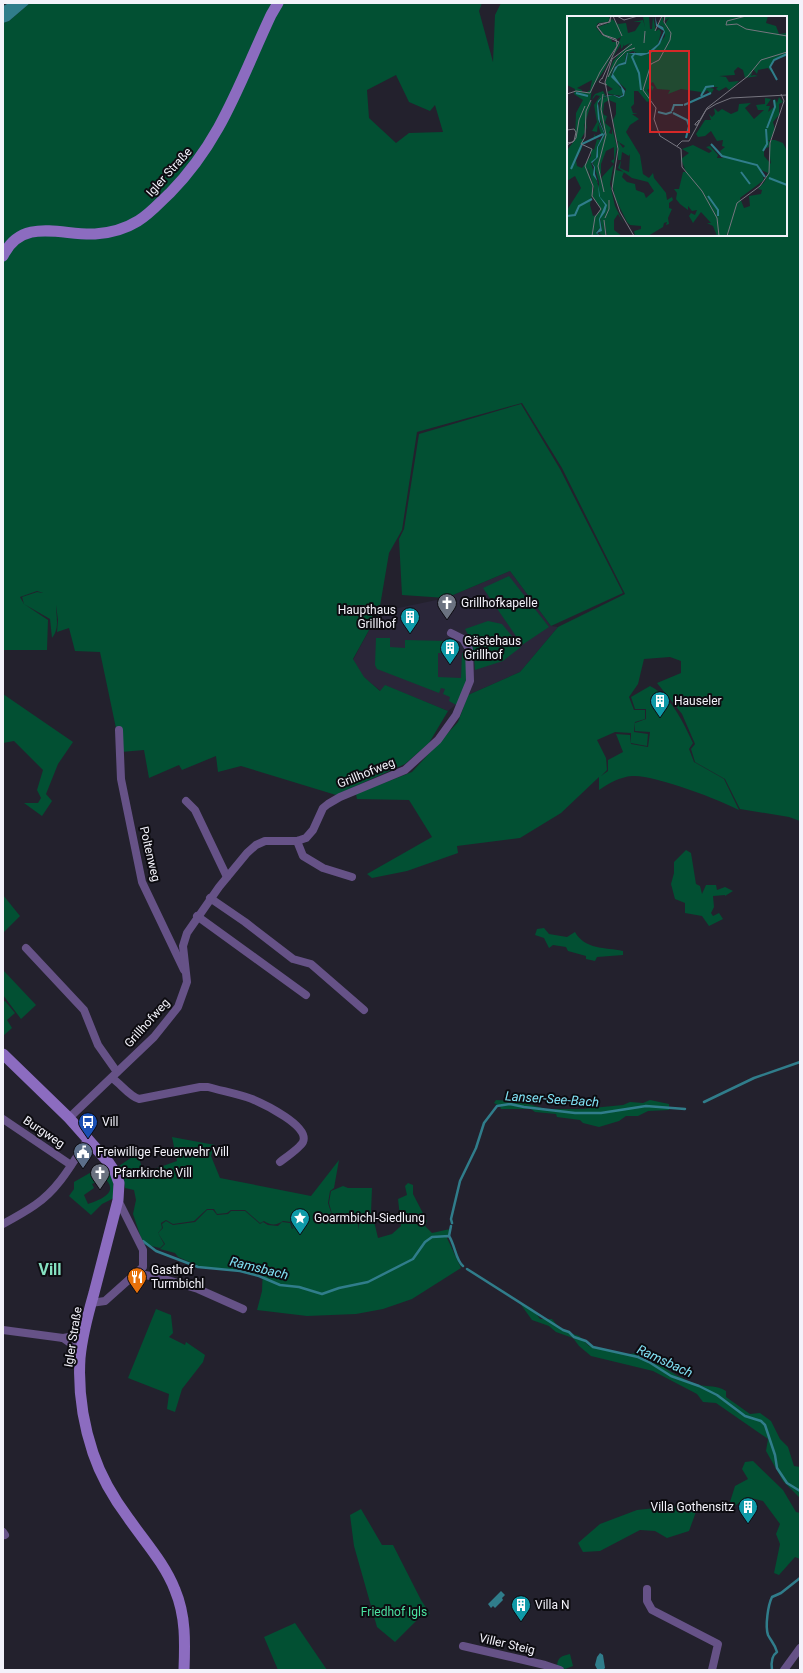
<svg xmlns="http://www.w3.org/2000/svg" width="803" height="1673" font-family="Roboto,sans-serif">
<rect width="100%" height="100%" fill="#23212d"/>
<polygon fill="#2a2639" points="510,571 551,626 558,627 520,672 468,695 448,711 386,686 381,691 363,677 353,660 379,612 446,598"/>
<g fill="#025033" fill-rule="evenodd">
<path d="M30,3H482L479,11L493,62L495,15L501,3H800V821L789,817L740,809L725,779L695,762L691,749L695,744L682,714L657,683L681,673V661L670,657L644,659L638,684L629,697L634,710H645V719L635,722L634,732L648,734L647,746L631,743V733L615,732L597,740L606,758L607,770L601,776L608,771V760L623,752L616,734L630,735L631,744L648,747L650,732L635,731V723L646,719V709H635L631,697L650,686C672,697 683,722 693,743L689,749L694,762L724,779L739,810C721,800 652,774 632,776C620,777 609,783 599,790V777L561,813L520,838L457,846L458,853L407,871L372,878L367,874L432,837L409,800L357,799L356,794L412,772L458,722L468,695L520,672L558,627L625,594L562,468L522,403L417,432L402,530L389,553L379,612L353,659L364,677L380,691L385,685L448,711L429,743L405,764L336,795L241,766L218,772L216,756L182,770L179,765L149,778L144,750L121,752L100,652L75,651L69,628L57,632L58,620L56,605C56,617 60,628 52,638L50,619L24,604L22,597L37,592L43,593L37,591L20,597L24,604L48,620L47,650H3V23L9,21ZM568,17H786V235H568ZM396,75L409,102L430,111L435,105L443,132L409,133L396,143L369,118L367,90Z"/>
<polygon points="521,404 560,469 623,593 551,626 510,571 446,598 402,595 399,539 404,529 419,434"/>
<polygon points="509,576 549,627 522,645 483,588"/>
<path d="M488,621L502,624L521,647L503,661L475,670C474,655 473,642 465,629Z"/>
<polygon points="376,638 390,638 390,647 405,648 405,640 445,641 445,653 438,653 438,677 461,678 462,653 466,653 467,680 458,706 449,701 450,697 443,694 445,689 441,688 439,693 377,669 375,665"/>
<polygon points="3,694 73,742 58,764 46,794 52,801 42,816 24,803 38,803 41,798 37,790 43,770 14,741 3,743"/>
<polygon points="686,850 691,853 696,884 700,886 702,894 706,885 716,885 717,890 725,887 733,891 725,896 725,895 713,896 714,907 711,913 713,916 719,913 723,919 709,926 702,916 685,913 685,903 675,899 671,884 674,873 674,862"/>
<polygon points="3,895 20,916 3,933"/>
<path d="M544,928L549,934L567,937L575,932C585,950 605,947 623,951V955L597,957L595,961L586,959V956L568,951L566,947L553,945L549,948L544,938L535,935L537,929Z"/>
<polygon points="3,970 36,1005 21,1019 3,995"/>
<polygon points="5,1001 15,1013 7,1020 12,1028 3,1036 3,1002"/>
<polygon points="496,1100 521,1102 546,1109 582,1109 623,1105 630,1102 643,1103 650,1100 669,1104 669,1110 648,1111 638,1116 626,1116 619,1121 599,1127 583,1123 580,1120 557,1117 556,1114 535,1112 531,1109 501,1109 500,1106 494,1103"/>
<path d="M172,1137L215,1145L211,1156L220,1178L311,1196L339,1160L334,1188L330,1191L328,1203L335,1225L329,1203L331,1191L343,1186L348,1188H372L371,1213L358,1224V1230L359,1224L372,1213L378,1238L392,1234L401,1226L398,1199L407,1195L405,1186L408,1183L413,1185V1194L427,1221L425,1226L432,1233L450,1229L447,1238L461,1268L412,1299L383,1309L356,1314L307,1316L257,1310L262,1291L263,1268L260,1275L241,1270L201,1267L178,1257L175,1253L160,1249L165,1244L158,1233L163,1228L162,1224L166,1221L173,1225L195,1222L207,1210H213L217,1215L228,1214L231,1211H245L260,1224L263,1222L268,1225L278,1226L282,1222L290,1223L292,1229L295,1227L293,1228L291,1222L283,1221C276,1226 270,1225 264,1221L260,1223L245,1210H231L227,1213L217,1214L214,1209H207L194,1221L173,1224L166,1220L161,1223L162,1228L158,1233L164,1244L160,1248L143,1244L133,1214L136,1200L134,1190L125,1188L123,1175L119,1166L138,1153L143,1173L177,1161Z"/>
<path d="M102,1169L110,1172L113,1180L114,1198L102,1204L91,1215L69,1196L74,1189V1182L95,1170ZM105,1178C107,1181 110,1184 110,1187C112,1196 94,1202 88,1204L84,1195L94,1188L92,1184Z"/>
<path d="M519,1302L533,1309L540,1319H552L561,1330L579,1336L589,1346L628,1354L639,1353L648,1363L660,1364C666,1370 690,1383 699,1385C709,1387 716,1385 726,1391V1397L750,1414L760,1413L771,1421L780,1439L788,1447L794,1466L800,1467V1498L783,1481L766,1451L768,1439L716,1403L703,1402L697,1394L653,1371L591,1356L579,1346L573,1338L556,1332L549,1326L532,1320Z"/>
<polygon points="156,1309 171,1315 173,1333 169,1337 185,1345 186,1342 205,1355 203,1362 182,1389 175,1412 167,1409 169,1394 128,1378"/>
<polygon points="753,1461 783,1490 796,1512 800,1513 800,1559 795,1557 779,1575 774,1573 780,1544 776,1534 780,1524 763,1501 747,1497 735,1506 730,1502 735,1486 748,1479 742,1469 745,1462"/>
<polygon points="693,1504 697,1509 689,1531 667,1538 655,1531 640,1530 600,1551 583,1552 578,1543 600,1524 637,1510"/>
<polygon points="361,1509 382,1545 393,1545 421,1600 430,1614 428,1615 424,1613 395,1642 377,1627 354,1546 350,1515"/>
<polygon points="295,1623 327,1670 278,1670 264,1637"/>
<path d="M570,1654L573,1666L565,1669L557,1667C557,1657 562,1656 570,1654Z"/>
</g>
<g fill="#307d8b">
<polygon points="9,3 30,3 9,21 3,23 3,6"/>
<polygon points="501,1591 505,1595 502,1598 503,1600 495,1608 493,1606 491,1608 488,1604"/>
<polygon points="600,1653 603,1655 605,1668 603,1670 597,1669 595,1665 597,1657"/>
</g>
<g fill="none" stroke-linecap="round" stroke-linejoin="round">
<g stroke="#307d8b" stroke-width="2.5">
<polyline points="704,1102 754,1078 800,1062"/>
<polyline points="452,1223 451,1219 460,1181 476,1148 484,1123 497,1106 510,1104 524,1107 575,1113 601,1113 646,1106 685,1109"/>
<polyline points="449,1236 451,1226"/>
<path d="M143,1241L156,1251L198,1267L240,1271L259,1276L280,1285L299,1287L322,1294L339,1288L368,1282L413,1259L425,1242L432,1237L449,1236C455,1245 456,1261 463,1266"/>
<polyline points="467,1269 563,1330 569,1332 574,1337 586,1341 593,1347 638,1357 649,1362 671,1376 699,1386 717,1395 745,1416 761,1421 765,1425 775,1455 777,1468 787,1483 800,1491"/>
<path d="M772,1670C771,1663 771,1656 777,1652C775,1644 771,1641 768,1635C765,1626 768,1605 772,1597L781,1593L800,1578"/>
</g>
<g stroke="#665287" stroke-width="8">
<polyline points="119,730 121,779 142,882 184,970"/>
<polyline points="186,801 195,810 227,877"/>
<polyline points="297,841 303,856 323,868 352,877"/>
<polyline points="210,898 245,922 293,959 311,964 364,1010"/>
<polyline points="197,916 306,995"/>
<polyline points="26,948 84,1010 98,1045 117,1072"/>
<path d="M112,1078C121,1084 129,1096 139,1099L200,1087H208C222,1091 238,1094 252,1099C264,1104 310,1126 303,1142C300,1148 285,1158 280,1162"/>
<polyline points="69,1118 154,1037 178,1007 187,982 183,946 187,933 219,887 247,853 256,845 265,841 297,841 306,838 313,830 323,808 328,804 340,797 405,770 438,740 456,715 470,681 469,649 463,639 451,633"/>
<polyline points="3,1119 71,1165"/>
<path d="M3,1224C14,1218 25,1212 35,1205C59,1189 73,1162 88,1139"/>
<polyline points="132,1277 145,1275 161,1278 198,1289 243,1309"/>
<polyline points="91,1303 105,1301 143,1267 143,1250 118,1200"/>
<polyline points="3,1330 63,1338 73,1345 80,1357"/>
<polyline points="63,1338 75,1336 85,1329"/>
<polyline points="3,1532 5,1535"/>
<polyline points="647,1589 647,1601 652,1610 718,1644 712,1670"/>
<polyline points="463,1646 545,1665 560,1670"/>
<polyline points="784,1670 800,1648"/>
</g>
<g stroke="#8c6cc0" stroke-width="11">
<path d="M3,256C22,216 63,236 95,234C111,233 125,229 138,221C150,214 160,202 170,193C222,140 240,81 271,15L278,3"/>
<path d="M3,1054L69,1118L109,1163L115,1172L119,1183L118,1200C110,1231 102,1262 94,1293C88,1314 82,1336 80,1358C78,1390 83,1423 93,1453C101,1477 114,1499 129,1519C145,1542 165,1564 175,1590C186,1616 185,1643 184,1670"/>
</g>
</g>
<defs>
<symbol id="church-pin" viewBox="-11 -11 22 30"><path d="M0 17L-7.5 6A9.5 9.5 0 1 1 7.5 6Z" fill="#6b7280" stroke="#0d0c11"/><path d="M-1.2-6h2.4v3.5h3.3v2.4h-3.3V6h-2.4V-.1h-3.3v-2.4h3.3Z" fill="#fff"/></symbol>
<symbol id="building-pin" viewBox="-11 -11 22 30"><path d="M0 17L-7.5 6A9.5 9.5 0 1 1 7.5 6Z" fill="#0f9aa8" stroke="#0d0c11"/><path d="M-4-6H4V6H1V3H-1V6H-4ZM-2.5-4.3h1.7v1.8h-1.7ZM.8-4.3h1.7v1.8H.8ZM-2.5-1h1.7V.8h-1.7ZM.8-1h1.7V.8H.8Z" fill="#fff"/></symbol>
<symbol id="bus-pin" viewBox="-11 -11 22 30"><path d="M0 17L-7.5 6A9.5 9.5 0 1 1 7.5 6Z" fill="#1a4fb4" stroke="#0d0c11"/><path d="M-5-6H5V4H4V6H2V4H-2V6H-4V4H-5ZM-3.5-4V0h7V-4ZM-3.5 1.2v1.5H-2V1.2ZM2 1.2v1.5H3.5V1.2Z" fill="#fff"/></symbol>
<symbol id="civic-pin" viewBox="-11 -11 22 30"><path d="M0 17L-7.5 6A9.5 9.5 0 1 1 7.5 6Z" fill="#5c6f8a" stroke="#0d0c11"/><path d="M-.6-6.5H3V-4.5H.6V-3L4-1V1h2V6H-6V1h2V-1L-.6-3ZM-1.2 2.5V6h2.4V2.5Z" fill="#fff"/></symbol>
<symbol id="sight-pin" viewBox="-11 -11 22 30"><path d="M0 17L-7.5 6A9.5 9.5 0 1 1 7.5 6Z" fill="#0f9aa8" stroke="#0d0c11"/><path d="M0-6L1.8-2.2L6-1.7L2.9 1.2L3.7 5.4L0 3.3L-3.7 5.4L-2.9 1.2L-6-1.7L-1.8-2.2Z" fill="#fff"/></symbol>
<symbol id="restaurant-pin" viewBox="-11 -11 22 30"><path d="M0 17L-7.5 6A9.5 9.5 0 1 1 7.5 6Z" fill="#e8710a" stroke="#0d0c11"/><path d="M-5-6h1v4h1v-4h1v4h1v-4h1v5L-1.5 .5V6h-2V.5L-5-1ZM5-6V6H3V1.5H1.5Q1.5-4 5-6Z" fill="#fff"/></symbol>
</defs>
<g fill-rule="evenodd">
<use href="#church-pin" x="436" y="592" width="22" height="30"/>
<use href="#building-pin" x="399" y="606" width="22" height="30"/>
<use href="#building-pin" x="439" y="637" width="22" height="30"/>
<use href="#building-pin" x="649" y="690" width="22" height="30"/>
<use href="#bus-pin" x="77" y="1111" width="22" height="30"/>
<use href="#civic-pin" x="72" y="1141" width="22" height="30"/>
<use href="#church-pin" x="89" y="1162" width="22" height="30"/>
<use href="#sight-pin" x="289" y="1207" width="22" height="30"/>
<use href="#restaurant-pin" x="126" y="1266" width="22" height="30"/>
<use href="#building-pin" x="737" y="1496" width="22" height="30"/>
<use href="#building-pin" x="510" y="1594" width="22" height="30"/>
</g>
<g text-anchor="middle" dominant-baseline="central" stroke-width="4" stroke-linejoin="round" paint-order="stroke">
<g font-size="12" fill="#f3f2fa" stroke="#0d0c11">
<text transform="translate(169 172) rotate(-48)">Igler Straße</text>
<text transform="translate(366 773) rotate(-22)">Grillhofweg</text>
<text transform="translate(150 854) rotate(77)">Poltenweg</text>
<text transform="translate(147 1023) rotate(-48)">Grillhofweg</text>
<text transform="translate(44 1132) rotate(34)">Burgweg</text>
<text transform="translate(73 1337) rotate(-81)">Igler Straße</text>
<text transform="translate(507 1644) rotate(13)">Viller Steig</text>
</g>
<g font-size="12" fill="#f3f2fa" stroke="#0d0c11" text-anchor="start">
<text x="461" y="603">Grillhofkapelle</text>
<text x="396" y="610" text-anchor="end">Haupthaus<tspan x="396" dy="14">Grillhof</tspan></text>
<text x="464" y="641">Gästehaus<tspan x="464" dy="14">Grillhof</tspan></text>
<text x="674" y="701">Hauseler</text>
<text x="102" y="1122">Vill</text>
<text x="97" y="1152">Freiwillige Feuerwehr Vill</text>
<text x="114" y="1173">Pfarrkirche Vill</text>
<text x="314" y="1218">Goarmbichl-Siedlung</text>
<text x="151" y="1270">Gasthof<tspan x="151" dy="14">Turmbichl</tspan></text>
<text x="734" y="1507" text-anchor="end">Villa Gothensitz</text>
<text x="535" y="1605">Villa N</text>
</g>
<g font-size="12" fill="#4be3a1" stroke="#0d0c11">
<text x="394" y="1612">Friedhof Igls</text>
</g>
<g font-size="13" font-style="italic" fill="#80e1f4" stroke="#0d0c11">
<text transform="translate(552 1099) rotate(4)">Lanser-See-Bach</text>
<text transform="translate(259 1268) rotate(14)">Ramsbach</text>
<text transform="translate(665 1361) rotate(25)">Ramsbach</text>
</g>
<g font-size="16" font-weight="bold" fill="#86e1c1" stroke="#0d0c11">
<text x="50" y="1269">Vill</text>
</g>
</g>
<g transform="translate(567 16)">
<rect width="220" height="220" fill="#23212d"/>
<path d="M0,0H43L41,6L31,7L29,11L35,19L44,22L45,26H51L38,53L25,72L23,87L25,85L19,104L20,114L17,107L18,116L14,123H17L15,126L18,127L14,128L12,133L13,130L15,132L9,144L10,150L15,152L24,140V132L27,134L30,123L33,124L36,119L23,124L27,122V118L29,121L36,118H34L31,108L30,116L25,115L30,106L27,89L33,80L29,79L25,84L26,81L28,78L36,75L39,80L36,82L45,79L53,82L57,80L59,73L46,61V57L51,50L59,48L61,37L74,40L84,37L92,28L98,20L96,10L91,9L96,0V6L98,8L102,2L97,5L98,0H201L199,7L209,10L212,18L220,17V40L207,44L203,51L210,63L201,52L191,54L190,58L186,53L184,60L187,59L191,60L178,62L176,54L171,51L167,55L168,59L152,60L159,61L162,66L172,65L166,71L162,74L159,71L152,75L149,73L151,71H141L147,73L144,78L140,74L134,80V76L114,73L101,78L103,74L90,73L86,66L82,68L87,71L85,75L84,71L80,74L85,84L80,86L71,75H67V88L64,91L66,97L71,98H65L72,103L63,109L59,116L73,139L76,158L82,162L86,157L87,162L99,177L100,184L105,181L106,184L102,187V192L105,193L101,202L102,208L99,209L100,206L97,207L96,211L81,220H68L67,215L74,213V210L63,209L60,206L48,182L45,166L47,156L49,150V154L57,156L55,161L60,166L68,168L69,174L77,177L79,182L87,175L81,166L65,162L51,152L54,144H51V125L56,132L58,130L50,125L46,104L49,98V87L42,84L37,87L36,97L38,101L37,99L40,100L38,107L44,112L42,117L45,118V112L50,131L43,168L48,190L57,208L51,198L47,204V214L55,220H40L37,204L39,220L32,218L35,213L33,201V212L29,216L33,220H0V194L14,172L8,160L0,165V134L8,124L9,97L16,84L7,78L8,73L0,69ZM25,64L23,74L20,76H15V74L10,72ZM33,82L32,100L38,118L31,131V140L26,147L32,166V172L24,147L29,142L30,131L37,117L32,107L30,89ZM47,131V143L44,145L47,148L35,161L36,165L34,161V148L39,135ZM55,136L62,140L63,138L62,156L57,154L59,149L57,154L53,152ZM21,153L22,154L27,173L25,180L34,193L27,203L29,199L26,200L23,189L26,173ZM82,0L83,13H85L86,0L89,15L92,13L94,16L91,28L80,37L73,39L66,35L59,38L58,46L48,50L44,59L56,75L55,80L42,78L40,76L46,73L38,68L46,45L63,27L57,30V28L56,31L54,33V28L45,42L54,21L50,23L38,20L31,11L42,7L45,3L51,8L59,7L61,17L68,15L74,6H66L76,4L78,11L76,1ZM212,81L216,86L212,88V99L206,106L208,114L203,124H199L203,125L202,131L197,133V140L204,148L202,135L204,124H208L216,127L220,135V220H160L163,215L158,220H150L146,210L140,207H144L134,196L126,207L122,200L124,197L128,199L130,194L125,195L121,190V194L113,188L109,183L110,177L107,173H112L116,156H119L114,143L122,137L115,133L126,129L142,137L145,135L139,131L143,130L151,139L150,142H156L153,135L158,131L155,130L156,124L150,125L144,115L138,120L131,121L129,118L138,104H144L142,98L145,101L148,98L147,92L151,96L155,93L164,98L171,95L172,88L184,87L178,92L187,103L197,94H191L189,89L198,88V82L204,83L199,90H203L201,96L208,90L206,84L208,83L210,87ZM203,151L198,165L191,173L195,174L194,178L182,180L183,190L177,192L173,182L197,164L194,154L201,157Z" fill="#025033" fill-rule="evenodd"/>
<path d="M88,0L90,8L96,11L98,16L93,28L84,37L74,40L61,37L59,48L51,50L46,58L58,75L57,80L52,82L46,79L35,81L31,87L33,106L38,118L31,131V141L25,147L28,151V158L31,167L33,181L40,189L38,196L33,203L35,215L30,217L33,220L29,217L33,212L32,203L38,189L32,180L31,166L26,159L27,151L24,146L29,142L30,131L37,117L31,103L30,90L31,85L35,81L42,79H47L52,81L56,79L54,71L44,61L48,51L52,48L58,46L60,37H80L91,28L97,15L89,10Z" fill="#307d8b"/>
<path fill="none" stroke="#307d8b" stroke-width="2" d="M68,37L65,41L72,57L74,74M210,64L203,51L207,44L220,38M9,77L21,80M134,80L139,71L147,70M117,89L144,77M105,95L107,89H116M91,96L99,98L105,96M106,97L120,104L122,110M200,112L208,91L207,84M119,122L122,110M144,128L155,140L190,149L198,161M196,135L200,128L199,113M4,153L15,128L36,118M174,156L183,168M202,162L220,169M141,180L151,194V200M0,200L8,199L12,190L25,183"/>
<path fill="none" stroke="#76757f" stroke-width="1" d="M46,0L55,20M50,0L57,4L71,0M98,0L97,6L104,17L103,24L92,44L84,48L76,74L89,92L87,103L93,120L114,133L115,151L135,175L150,202L152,220M179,0L160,5L159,9L170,8L179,13L220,20M88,15L95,0M77,27L78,15M65,28L45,43L38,66L51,133L45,173L53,196L67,220M41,61L50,44L59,35L68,32M35,62L32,66L40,69M35,63L52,26L36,19L30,10L42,6L44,0M0,78L9,75L23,77L33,56L50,30L49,23L37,19L30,11L32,8L43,6L44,0M36,78L34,93L39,119L31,150L37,176M24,84L19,95L18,121L14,128L25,133L18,150L26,170L25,180L34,193L28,201L25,220M132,104L128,108V109H130L140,92L181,60L194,44L220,36M0,114L7,113L9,116L7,125L0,129M0,127L6,126L9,122L12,104L18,90M110,130L115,125H122L139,94L149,88L164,82L220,79M38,202L42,193V184M37,204L39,220M160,220L170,187L193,170L202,157L203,127L217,85L214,78"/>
<path fill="#d62828" fill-opacity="0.15" stroke="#d62828" stroke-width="2" d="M83,35H122V116H83Z"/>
<rect width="220" height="220" fill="none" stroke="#f3f2fa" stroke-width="2"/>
</g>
<rect width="803" height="1673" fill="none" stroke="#f3f2fa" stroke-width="8"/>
</svg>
